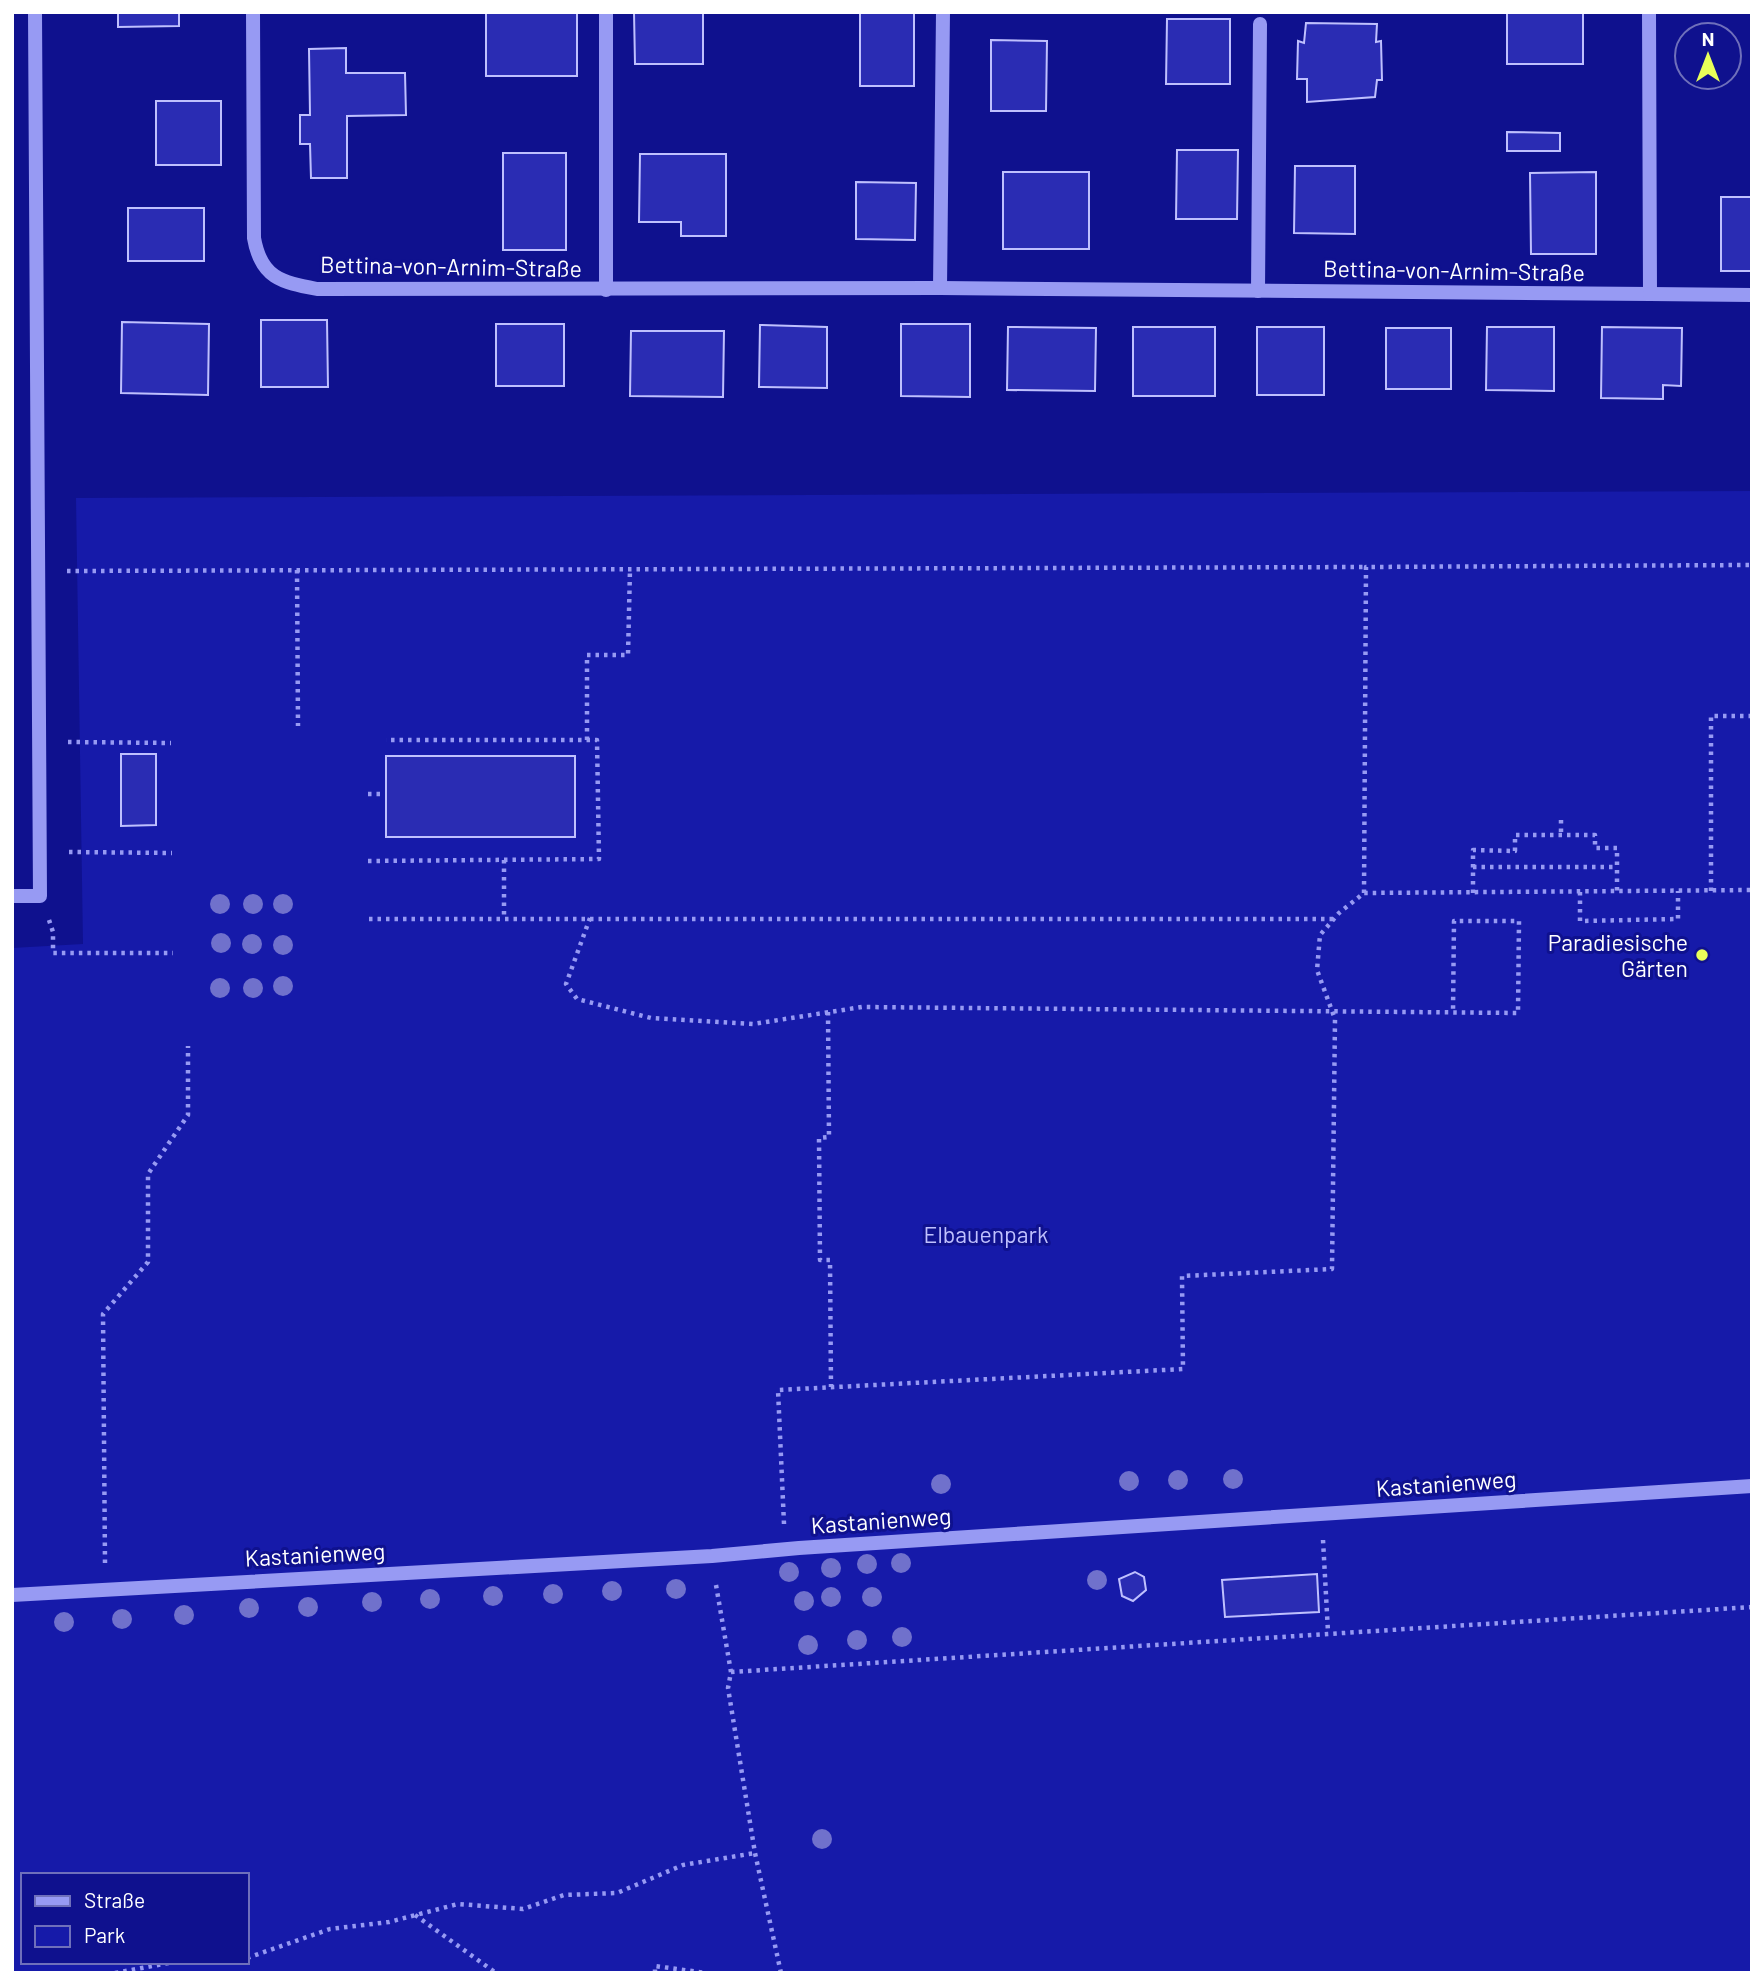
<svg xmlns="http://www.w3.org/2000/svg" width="1764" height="1985" font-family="Barlow,sans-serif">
<rect width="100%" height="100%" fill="#0f118e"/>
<path fill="#161aa9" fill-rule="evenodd" d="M1752,491V1973H12V948L83,944L76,498ZM23,1875H247V1962H23Z"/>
<g fill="#2a2cb3" stroke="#bfc0fe" stroke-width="2">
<polygon points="118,12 179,12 179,26 118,27"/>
<rect x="486" y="12" width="91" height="64"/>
<polygon points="634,12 703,12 703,64 635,64"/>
<rect x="860" y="12" width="54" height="74"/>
<rect x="1507" y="12" width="76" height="52"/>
<polygon points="1167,19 1230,19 1230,84 1166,84"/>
<polygon points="1306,23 1377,24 1376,42 1381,41 1382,80 1377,80 1375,97 1307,102 1307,79 1297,79 1298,41 1304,43"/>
<polygon points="991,40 1047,41 1046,111 991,111"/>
<polygon points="346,48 346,73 405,73 406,115 347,116 347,178 311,178 310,144 300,144 300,115 310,115 309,49"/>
<rect x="156" y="101" width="65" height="64"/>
<polygon points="1507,132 1560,133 1560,151 1507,151"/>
<polygon points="1177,150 1238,150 1237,219 1176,219"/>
<rect x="503" y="153" width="63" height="97"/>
<polygon points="640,154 726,154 726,236 681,236 681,222 639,222"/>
<polygon points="1295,166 1355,166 1355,234 1294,233"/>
<rect x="1003" y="172" width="86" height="77"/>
<polygon points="1596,172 1596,254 1531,254 1530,173"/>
<polygon points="856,182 916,183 915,240 856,239"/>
<rect x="1721" y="197" width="31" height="74"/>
<rect x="128" y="208" width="76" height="53"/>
<polygon points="261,320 327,320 328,387 261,387"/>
<polygon points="122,322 209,324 208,395 121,393"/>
<rect x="496" y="324" width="68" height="62"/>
<polygon points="901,324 970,324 970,397 901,396"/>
<polygon points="760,325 827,327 827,388 759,387"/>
<polygon points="1008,327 1096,328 1095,391 1007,390"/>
<rect x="1133" y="327" width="82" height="69"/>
<rect x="1257" y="327" width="67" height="68"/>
<polygon points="1487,327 1554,327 1554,391 1486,390"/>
<polygon points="1602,327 1682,328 1681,386 1663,385 1663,399 1601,398"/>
<rect x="1386" y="328" width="65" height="61"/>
<polygon points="631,331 724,331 723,397 630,396"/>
<polygon points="121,754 156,754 156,825 121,826"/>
<rect x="386" y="756" width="189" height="81"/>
<polygon points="1135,1572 1144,1577 1146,1590 1133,1601 1122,1596 1119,1579"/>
<polygon points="1317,1574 1319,1612 1225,1617 1222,1580"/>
</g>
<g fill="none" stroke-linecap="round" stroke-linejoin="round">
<g stroke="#979af3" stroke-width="4.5" stroke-dasharray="3.5 5" stroke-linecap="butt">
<polyline points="297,570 298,726"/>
<polyline points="67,571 1366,567"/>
<polyline points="587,740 587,655 628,655 630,569"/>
<polyline points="68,742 171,743"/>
<polyline points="368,794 385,794"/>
<polyline points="1561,820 1561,835"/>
<polyline points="69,852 172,853"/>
<polyline points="504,860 504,918"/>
<polyline points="368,861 599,859 597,740 386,740"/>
<polyline points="1473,867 1617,867"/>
<polyline points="1711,891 1711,716 1752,716"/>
<polyline points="1580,892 1580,921 1678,919 1678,891"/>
<polyline points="1364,893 1366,567 1752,565"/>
<polyline points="1473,893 1473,850 1515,851 1515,835 1595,835 1595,848 1617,848 1617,892"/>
<polyline points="590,918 566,984 577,999 651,1018 753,1024 862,1007 1518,1013 1519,921 1454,921 1453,1012"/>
<polyline points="369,919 1333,919"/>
<polyline points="49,920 53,932 53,953 173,953"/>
<polyline points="828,1012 829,1137 819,1138 820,1260 830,1260 831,1387"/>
<polyline points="784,1524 778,1390 1183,1369 1182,1276 1332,1269 1335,1019 1317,970 1320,935 1339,913 1364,893 1752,890"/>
<polyline points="1323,1540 1328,1632"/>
<polyline points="105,1563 103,1314 148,1262 148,1174 188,1115 188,1046"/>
<polyline points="716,1585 731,1672 728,1688 755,1853 781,1973"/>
<polyline points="731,1672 1752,1607"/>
<polyline points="415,1915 496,1973"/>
<polyline points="247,1958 330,1929 389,1922 458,1904 523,1909 564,1895 617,1893 683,1865 755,1853"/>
<polyline points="115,1973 174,1962"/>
<polyline points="655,1973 655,1966 706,1973"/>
</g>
<g stroke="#979af3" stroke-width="14">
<polyline points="12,896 40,896 35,12"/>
<polyline points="12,1595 712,1556 799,1548 1752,1486"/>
</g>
<g stroke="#979af3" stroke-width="14">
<path d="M253,12L254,238C261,278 281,282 317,289L940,288L1650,294L1649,12"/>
<polyline points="606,12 606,290"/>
<polyline points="940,288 943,12"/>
<polyline points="1258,291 1260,24"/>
<polyline points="1650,294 1752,295"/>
</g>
</g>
<g fill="#7071cc">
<circle cx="220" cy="904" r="10"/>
<circle cx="253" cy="904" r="10"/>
<circle cx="283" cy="904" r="10"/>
<circle cx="221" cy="943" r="10"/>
<circle cx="252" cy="944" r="10"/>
<circle cx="283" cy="945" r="10"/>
<circle cx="283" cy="986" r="10"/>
<circle cx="220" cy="988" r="10"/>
<circle cx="253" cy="988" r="10"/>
<circle cx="1233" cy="1479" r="10"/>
<circle cx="1178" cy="1480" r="10"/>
<circle cx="1129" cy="1481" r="10"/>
<circle cx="941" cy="1484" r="10"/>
<circle cx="901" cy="1563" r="10"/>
<circle cx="867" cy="1564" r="10"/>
<circle cx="831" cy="1568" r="10"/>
<circle cx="789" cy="1572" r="10"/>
<circle cx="1097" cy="1580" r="10"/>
<circle cx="676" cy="1589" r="10"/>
<circle cx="612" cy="1591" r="10"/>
<circle cx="553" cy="1594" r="10"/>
<circle cx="493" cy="1596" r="10"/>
<circle cx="831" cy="1597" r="10"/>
<circle cx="872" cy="1597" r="10"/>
<circle cx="430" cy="1599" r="10"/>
<circle cx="804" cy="1601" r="10"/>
<circle cx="372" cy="1602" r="10"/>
<circle cx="308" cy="1607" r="10"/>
<circle cx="249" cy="1608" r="10"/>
<circle cx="184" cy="1615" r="10"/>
<circle cx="122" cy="1619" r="10"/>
<circle cx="64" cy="1622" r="10"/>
<circle cx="902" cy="1637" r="10"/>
<circle cx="857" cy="1640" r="10"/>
<circle cx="808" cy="1645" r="10"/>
<circle cx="822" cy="1839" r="10"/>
</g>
<circle fill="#e9ff59" stroke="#0f118e" stroke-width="2.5" cx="1702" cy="955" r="7"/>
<g text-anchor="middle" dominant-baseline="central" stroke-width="6" stroke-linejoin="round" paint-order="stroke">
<g font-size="23" fill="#fff" stroke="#0f118e">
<text transform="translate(451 266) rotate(1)">Bettina-von-Arnim-Straße</text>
<text transform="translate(1454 270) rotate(1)">Bettina-von-Arnim-Straße</text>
<text transform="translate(1446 1483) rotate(-4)">Kastanienweg</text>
<text transform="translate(881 1520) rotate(-4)">Kastanienweg</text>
<text transform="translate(315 1554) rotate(-3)">Kastanienweg</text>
</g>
<g font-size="23" fill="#fff" stroke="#0f118e" text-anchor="end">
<text x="1688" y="942">Paradiesische<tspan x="1688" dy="26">Gärten</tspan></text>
</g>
<g font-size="23" fill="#bfc0fe" stroke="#0f118e">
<text x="986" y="1234">Elbauenpark</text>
</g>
</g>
<rect width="1764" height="1985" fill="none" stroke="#ffffff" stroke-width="28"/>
<rect x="21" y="1873" width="228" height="91" fill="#0f118e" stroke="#6f70bb" stroke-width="2"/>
<rect x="35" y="1896" width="35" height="10" fill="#979af3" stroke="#6f70bb" stroke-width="2"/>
<text x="84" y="1908" font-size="21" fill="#ffffff">Straße</text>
<rect x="35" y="1926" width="35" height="21" fill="#161aa9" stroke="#6f70bb" stroke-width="2"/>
<text x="84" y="1943" font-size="21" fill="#ffffff">Park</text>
<g transform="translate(1708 56)"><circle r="33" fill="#0f118e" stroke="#6f70bb" stroke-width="2"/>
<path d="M0-5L12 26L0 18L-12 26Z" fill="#e9ff59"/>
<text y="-10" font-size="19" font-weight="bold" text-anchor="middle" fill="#ffffff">N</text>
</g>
</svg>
